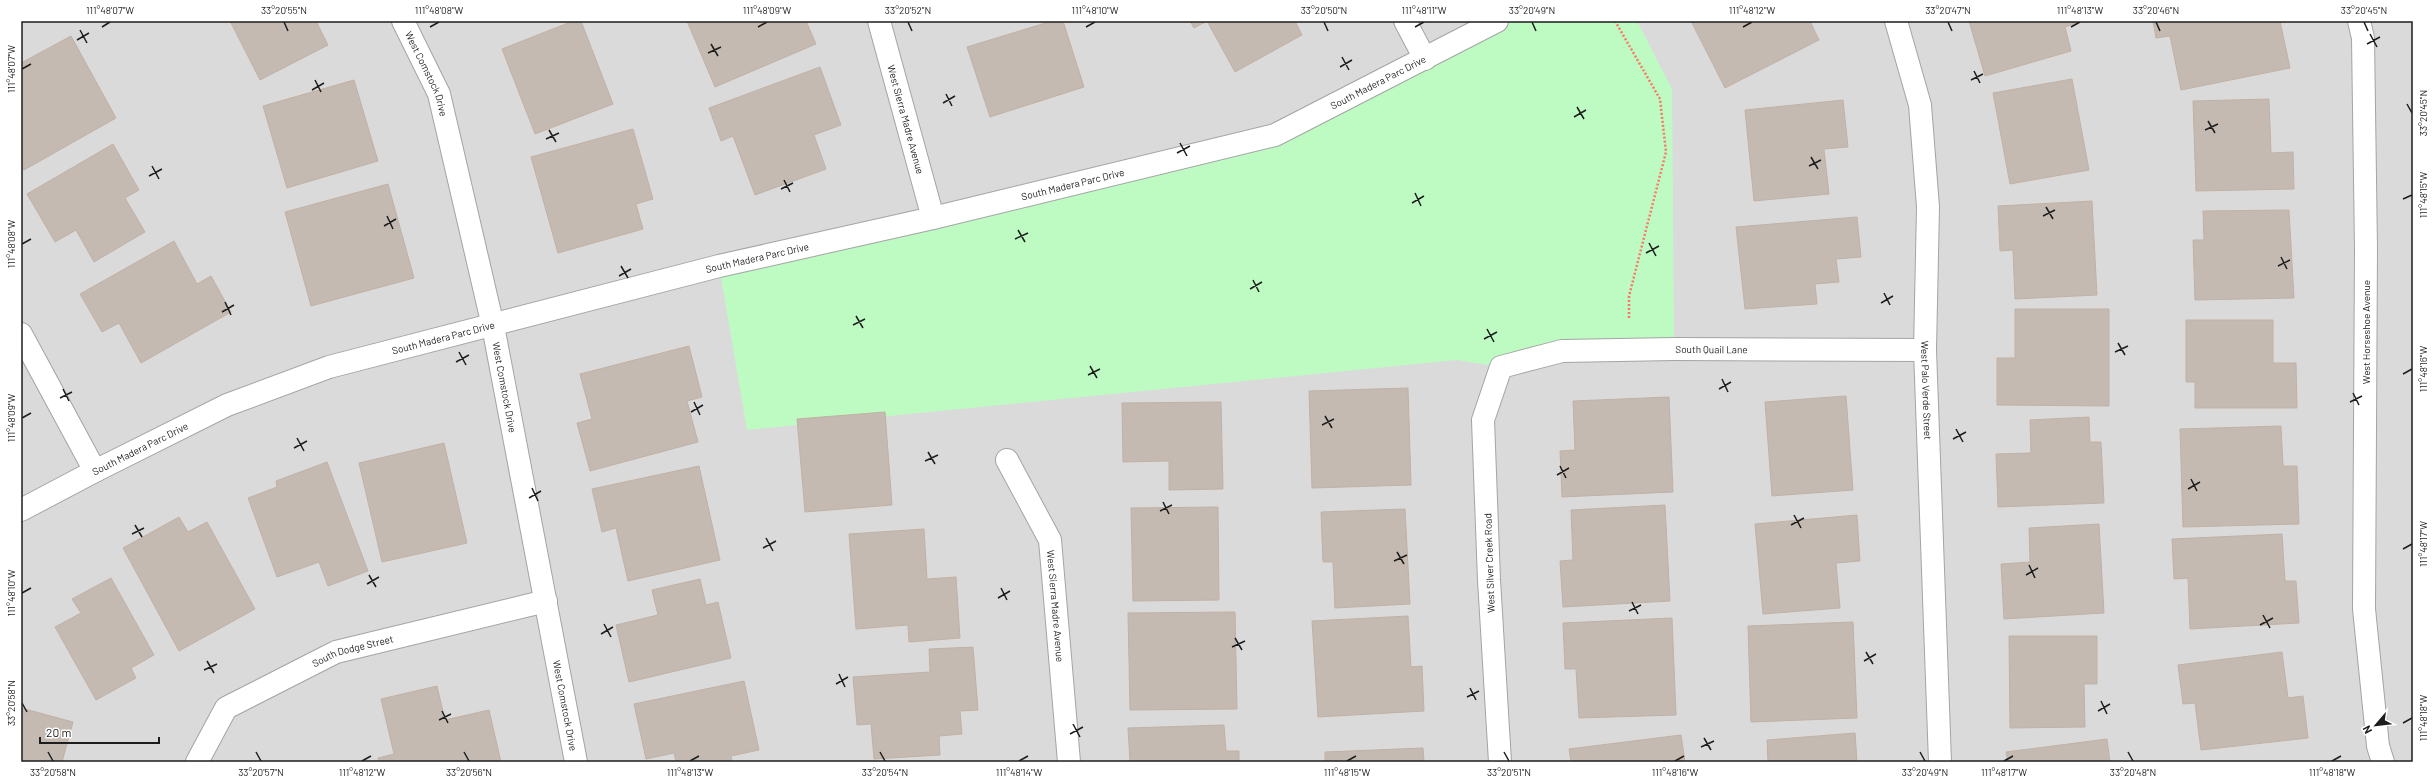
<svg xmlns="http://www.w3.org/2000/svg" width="2434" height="783" font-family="Barlow,sans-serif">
<rect width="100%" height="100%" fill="#efebe3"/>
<rect fill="#dbdada" x="21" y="21" width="2392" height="741"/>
<polygon fill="#befbc3" points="1497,21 1637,21 1672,89 1674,349 1501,367 1457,360 747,430 719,266 1275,135"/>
<g fill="#c4bab2" stroke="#c1b1a5">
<polygon points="230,21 316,21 328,45 260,80"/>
<polygon points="573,21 581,21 613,104 535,134 502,49"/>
<polygon points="687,21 806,21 816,44 715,87"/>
<polygon points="1052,21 1063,21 1084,87 990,117 967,47"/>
<polygon points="1190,21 1295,21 1302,35 1235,72 1207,21 1194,28"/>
<polygon points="1691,21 1810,21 1819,40 1725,88"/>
<polygon points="1969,21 2080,21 2080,22 2065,27 2071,51 1985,76"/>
<polygon points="2153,21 2280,21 2290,68 2181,90 2170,36 2156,38"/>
<polygon points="71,36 116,118 24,170 21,165 21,63"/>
<polygon points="820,67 841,125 814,135 826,169 755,195 733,136 721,141 709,108"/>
<polygon points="2072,79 2089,170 2010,184 1993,93"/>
<polygon points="354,80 378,161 287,188 263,106"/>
<polygon points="2269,99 2271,153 2293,152 2294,189 2196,191 2193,101"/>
<polygon points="1843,100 1848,147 1824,149 1829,194 1754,201 1745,110"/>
<polygon points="633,129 653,199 636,204 643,229 558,253 531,157"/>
<polygon points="113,144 139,190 125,198 145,232 94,262 76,230 55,242 27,194"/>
<polygon points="388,184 414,278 311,306 285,212"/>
<polygon points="2092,201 2097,295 2015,299 2013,250 2000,251 1998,206"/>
<polygon points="2289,210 2294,298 2195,300 2193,240 2204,240 2203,211"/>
<polygon points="1857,217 1861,257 1836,259 1839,282 1815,284 1817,304 1745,309 1736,227"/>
<polygon points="174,241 197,284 211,276 231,312 141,363 119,323 102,332 80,294"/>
<polygon points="2015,309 2109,309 2109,406 1997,405 1997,358 2015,358"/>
<polygon points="2186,320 2273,320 2273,363 2296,363 2297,408 2195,408 2195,382 2186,382"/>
<polygon points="689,346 702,397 687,401 698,442 590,471 577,423 592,419 580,374"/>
<polygon points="1408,388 1411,485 1312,488 1309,391"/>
<polygon points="1846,396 1853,490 1772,496 1765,402"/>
<polygon points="1669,397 1673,492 1562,497 1560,451 1575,450 1573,401"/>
<polygon points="1221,402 1223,489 1169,490 1169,461 1123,462 1122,403"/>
<polygon points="885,412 892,505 805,512 797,419"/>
<polygon points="2089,417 2090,442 2101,442 2104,503 1998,507 1996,454 2031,453 2030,420"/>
<polygon points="2281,426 2283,466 2297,466 2299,524 2183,527 2180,429"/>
<polygon points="444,443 467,543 382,562 359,463"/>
<polygon points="327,462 368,571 328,586 319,562 277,577 248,498 277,487 276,481"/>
<polygon points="699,466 720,560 628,581 616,528 602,532 592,489"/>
<polygon points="1665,505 1670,601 1563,607 1560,561 1573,560 1571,510"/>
<polygon points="1218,507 1219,600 1133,601 1131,508"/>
<polygon points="1405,509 1410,604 1335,608 1333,562 1323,562 1321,512"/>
<polygon points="1857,515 1860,561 1836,563 1840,608 1763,614 1755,524"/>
<polygon points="179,517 188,532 207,522 255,609 179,651 123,548"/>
<polygon points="2099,524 2104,613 2004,619 2001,564 2030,562 2029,528"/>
<polygon points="924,529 927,579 956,577 960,638 909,642 908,625 856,629 849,534"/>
<polygon points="2282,534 2285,581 2296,581 2299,623 2190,629 2188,578 2174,579 2172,539"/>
<polygon points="111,578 154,655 131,668 136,678 96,700 55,627 81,613 72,599"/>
<polygon points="700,579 706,605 718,602 731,658 629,682 616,625 658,615 652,590"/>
<polygon points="1235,612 1237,709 1130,710 1128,613"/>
<polygon points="1408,616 1411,667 1422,666 1424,711 1318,717 1312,621"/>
<polygon points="1672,618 1676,715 1579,718 1576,669 1565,669 1563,623"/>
<polygon points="1853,622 1857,718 1751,722 1748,626"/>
<polygon points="2009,636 2097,636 2097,684 2084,684 2085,727 2010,728"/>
<polygon points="973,647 978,710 960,711 962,734 939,736 940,755 874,759 871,724 857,725 853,677 930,672 929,649"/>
<polygon points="2282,652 2288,698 2303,696 2308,738 2201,750 2195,703 2183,704 2178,665"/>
<polygon points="744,681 759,750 731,756 732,762 676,762 674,753 646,759 634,704"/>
<polygon points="437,686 445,720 489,710 501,762 379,762 378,758 394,754 381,699"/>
<polygon points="21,708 73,722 62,762 21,762"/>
<polygon points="1224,725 1226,751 1239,751 1239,762 1130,762 1128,728"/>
<polygon points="1855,733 1857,762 1768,762 1767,740"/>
<polygon points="1681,735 1685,762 1571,762 1569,749"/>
<polygon points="2107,739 2110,762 2008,762 2006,752"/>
<polygon points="1423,748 1424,762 1325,762 1325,752"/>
</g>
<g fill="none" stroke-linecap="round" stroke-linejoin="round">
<defs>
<g id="minor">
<path id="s1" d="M403,21L439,94L493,326L576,762"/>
<path id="s2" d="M879,21L933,218"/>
<polyline points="1405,21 1425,59"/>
<path id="s3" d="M1896,21L1920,105L1928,207L1925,350L1940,762"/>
<polyline points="2359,21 2363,38 2366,249 2364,609 2378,746 2383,762"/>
<polyline points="21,334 95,471"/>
<path id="s4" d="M1007,460L1050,540L1069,762"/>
<path id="s5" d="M21,510L95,471L227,405L329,367L719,266L933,218L1275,135L1497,21"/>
<path id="s6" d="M197,762L226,708L336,652L546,601"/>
<path id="s7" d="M1500,762L1489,580L1483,420L1501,367L1562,351L1674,349L1925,350"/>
</g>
</defs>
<use href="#minor" stroke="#a4a4a4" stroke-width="24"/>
<polyline stroke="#fd7665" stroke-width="2.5" stroke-dasharray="2 2" stroke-linecap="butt" points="1615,21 1660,99 1666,152 1629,296 1629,318"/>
<use href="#minor" stroke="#fff" stroke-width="22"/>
</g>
<path fill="none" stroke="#1d1d1d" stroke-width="1.5" d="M284,22L288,31M908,22L912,31M1324,22L1328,31M1532,22L1536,31M1948,22L1952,31M2156,22L2160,31M2364,22L2368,31M102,27L110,22M430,27L439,22M758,27L767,22M1086,27L1095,22M1415,27L1424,22M1743,27L1752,22M2071,27L2080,22M80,30L87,43M2370,34L2377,47M77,40L89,33M711,44L718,56M2367,44L2380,37M708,53L721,47M1342,57L1349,70M1340,67L1352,60M22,69L31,64M1974,71L1980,83M315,80L321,92M1971,80L1983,74M312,90L324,83M946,94L952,106M943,103L955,96M2407,104L2412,113M1577,107L1584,119M1574,117L1586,110M2208,121L2215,133M549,130L556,142M2205,130L2218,124M546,139L559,133M1180,143L1187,156M1177,153L1190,146M1811,157L1818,169M152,166L159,179M1809,166L1821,160M149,176L162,169M784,180L790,192M781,189L793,183M1415,193L1421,206M2403,199L2412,195M1412,203L1424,196M2046,207L2053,219M387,216L393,229M2043,216L2055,210M384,226L396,219M1018,230L1025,242M1015,239L1028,233M1649,243L1656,256M22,244L31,239M1646,253L1659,246M2281,257L2287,269M621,266L628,278M2278,266L2290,260M619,276L631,269M1253,280L1259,292M1250,289L1262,282M1884,293L1890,305M225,302L231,315M1881,303L1893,296M222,312L234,305M856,316L863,328M853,325L865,319M1487,329L1494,342M1484,339L1497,332M2118,343L2125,355M459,352L466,365M2115,352L2128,346M456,362L469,355M1090,366L1097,378M2403,374L2412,369M1088,375L1100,369M1722,379L1728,392M63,389L69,401M1719,389L1731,382M2353,393L2359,405M60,398L72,392M694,402L700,415M2350,402L2362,396M691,412L703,405M1325,416L1332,428M22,418L31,413M1322,425L1334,419M1956,429L1963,442M297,438L304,451M1953,439L1966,432M294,448L307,441M928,452L935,464M925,461L938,455M1560,466L1566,478M1557,475L1569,468M2191,479L2197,491M532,488L538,501M2188,489L2200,482M529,498L541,491M1163,502L1169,514M1160,511L1172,505M1794,515L1801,528M135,525L142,537M1791,525L1804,518M132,534L144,528M766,538L773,551M763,548L776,541M2403,549L2412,544M1397,552L1404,564M1394,561L1407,555M2029,565L2035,578M369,575L376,587M2026,575L2038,568M367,584L379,577M1001,588L1007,600M22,593L31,588M998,598L1010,591M1632,602L1638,614M1629,611L1641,605M2263,615L2270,628M604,624L611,637M2260,625L2273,618M601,634L613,627M1235,638L1242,650M1232,647L1245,641M1866,652L1873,664M207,661L214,673M1864,661L1876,654M204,670L217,664M839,674L845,687M836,684L848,677M1470,688L1476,700M1467,697L1479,691M2101,701L2107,714M22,703L27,712M442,711L448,723M2098,711L2110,704M439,720L451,714M2403,723L2412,718M1073,724L1080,737M1070,734L1083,727M1704,738L1711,750M1701,747L1714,741M48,752L53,761M256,752L261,761M464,752L469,761M880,752L885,761M1504,752L1509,761M1920,752L1925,761M2128,752L2133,761M362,761L371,756M690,761L699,756M1019,761L1028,756M1347,761L1356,756M1675,761L1684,756M2004,761L2013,756M2332,761L2341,756"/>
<g text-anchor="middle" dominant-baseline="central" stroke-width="3" stroke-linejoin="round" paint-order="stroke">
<g font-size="10" fill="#1d1d1d" stroke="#fff">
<text stroke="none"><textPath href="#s1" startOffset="58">West Comstock Drive</textPath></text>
<text stroke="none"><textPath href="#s5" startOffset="1430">South Madera Parc Drive</textPath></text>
<text stroke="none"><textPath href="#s2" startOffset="102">West Sierra Madre Avenue</textPath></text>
<text stroke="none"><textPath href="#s5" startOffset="1106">South Madera Parc Drive</textPath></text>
<text stroke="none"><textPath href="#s5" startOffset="782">South Madera Parc Drive</textPath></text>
<text transform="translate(2366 332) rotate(-90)">West Horseshoe Avenue</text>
<text stroke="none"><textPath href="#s5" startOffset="458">South Madera Parc Drive</textPath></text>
<text stroke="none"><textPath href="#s7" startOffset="611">South Quail Lane</textPath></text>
<text stroke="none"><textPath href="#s1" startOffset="382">West Comstock Drive</textPath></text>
<text stroke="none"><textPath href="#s3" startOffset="373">West Palo Verde Street</textPath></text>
<text stroke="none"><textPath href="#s5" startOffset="134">South Madera Parc Drive</textPath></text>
<text transform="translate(1489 563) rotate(-92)">West Silver Creek Road</text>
<text stroke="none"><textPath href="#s4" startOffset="157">West Sierra Madre Avenue</textPath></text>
<text stroke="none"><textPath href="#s6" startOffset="201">South Dodge Street</textPath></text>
<text stroke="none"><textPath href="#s1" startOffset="706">West Comstock Drive</textPath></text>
</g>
</g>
<rect width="2434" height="783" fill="none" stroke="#ffffff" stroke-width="44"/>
<g transform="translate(2376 725) rotate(242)" stroke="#ffffff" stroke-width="3" paint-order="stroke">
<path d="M0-3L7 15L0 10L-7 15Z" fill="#1d1d1d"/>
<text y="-6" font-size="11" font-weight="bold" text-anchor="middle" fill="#1d1d1d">N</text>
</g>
<path d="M40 737v6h119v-6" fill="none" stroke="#1d1d1d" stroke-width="2"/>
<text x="46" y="737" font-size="12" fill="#1d1d1d" stroke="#ffffff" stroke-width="3" paint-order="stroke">20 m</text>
<rect x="22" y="22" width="2390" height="739" fill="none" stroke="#1d1d1d" stroke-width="1.5"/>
<g font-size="10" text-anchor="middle" fill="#1d1d1d">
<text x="110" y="14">111°48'07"W</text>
<text x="284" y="14">33°20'55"N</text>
<text x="439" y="14">111°48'08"W</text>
<text x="767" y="14">111°48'09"W</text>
<text x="908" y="14">33°20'52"N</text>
<text x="1095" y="14">111°48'10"W</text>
<text x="1324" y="14">33°20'50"N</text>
<text x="1424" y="14">111°48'11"W</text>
<text x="1532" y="14">33°20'49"N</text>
<text x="1752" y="14">111°48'12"W</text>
<text x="1948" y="14">33°20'47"N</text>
<text x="2080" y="14">111°48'13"W</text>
<text x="2156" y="14">33°20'46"N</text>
<text x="2364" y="14">33°20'45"N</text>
<text transform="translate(11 69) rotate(-90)" y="4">111°48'07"W</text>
<text transform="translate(2423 113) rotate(-90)" y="4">33°20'45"N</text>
<text transform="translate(2423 195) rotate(-90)" y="4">111°48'15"W</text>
<text transform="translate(11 244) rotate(-90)" y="4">111°48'08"W</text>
<text transform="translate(2423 369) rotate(-90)" y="4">111°48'16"W</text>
<text transform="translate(11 418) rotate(-90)" y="4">111°48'09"W</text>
<text transform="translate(2423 544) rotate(-90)" y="4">111°48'17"W</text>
<text transform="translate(11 593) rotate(-90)" y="4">111°48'10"W</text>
<text transform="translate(11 703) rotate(-90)" y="4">33°20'58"N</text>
<text transform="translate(2423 718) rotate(-90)" y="4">111°48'18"W</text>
<text x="53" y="776">33°20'58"N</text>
<text x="261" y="776">33°20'57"N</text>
<text x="362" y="776">111°48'12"W</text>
<text x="469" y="776">33°20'56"N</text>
<text x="690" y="776">111°48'13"W</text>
<text x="885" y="776">33°20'54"N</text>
<text x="1019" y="776">111°48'14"W</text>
<text x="1347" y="776">111°48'15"W</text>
<text x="1509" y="776">33°20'51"N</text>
<text x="1675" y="776">111°48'16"W</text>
<text x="1925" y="776">33°20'49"N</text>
<text x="2004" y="776">111°48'17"W</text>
<text x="2133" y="776">33°20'48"N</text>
<text x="2332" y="776">111°48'18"W</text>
</g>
</svg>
